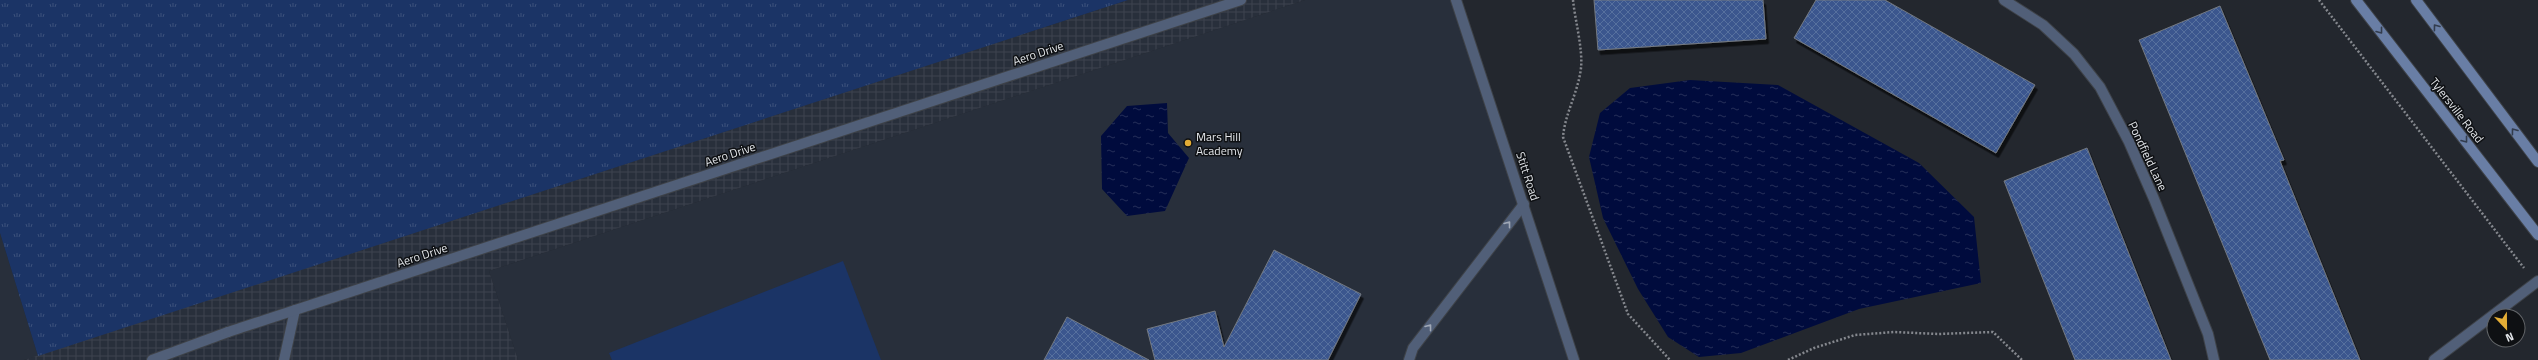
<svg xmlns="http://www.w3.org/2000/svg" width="2538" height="360" font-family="'Titillium Web',sans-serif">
<defs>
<pattern id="industrial-grid" width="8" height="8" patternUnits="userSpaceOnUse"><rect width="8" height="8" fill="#282f3b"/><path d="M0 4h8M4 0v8" fill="none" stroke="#3d434e"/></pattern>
<pattern id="grass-tufts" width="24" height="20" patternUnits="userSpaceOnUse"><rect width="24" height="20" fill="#1b3466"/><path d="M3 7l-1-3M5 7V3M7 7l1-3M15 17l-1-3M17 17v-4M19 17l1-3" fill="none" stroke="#3c517c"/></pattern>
<pattern id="water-ripples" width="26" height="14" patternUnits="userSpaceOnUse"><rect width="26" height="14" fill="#000b3d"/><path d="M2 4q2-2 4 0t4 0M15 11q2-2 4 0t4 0" fill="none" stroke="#252f59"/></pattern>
<pattern id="building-cross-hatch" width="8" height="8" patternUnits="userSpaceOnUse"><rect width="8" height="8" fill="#3a578e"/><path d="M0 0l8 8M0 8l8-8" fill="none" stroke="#566f9e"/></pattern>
<filter id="shadow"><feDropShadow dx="2.5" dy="4.5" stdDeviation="0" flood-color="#0009"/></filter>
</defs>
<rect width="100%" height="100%" fill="#23272e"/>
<g fill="#282f3b">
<polygon points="1305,0 1456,0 1574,360 518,360 489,271"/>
<polygon points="0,233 38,356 24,360 0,360"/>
</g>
<polygon fill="url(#industrial-grid)" points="1128,0 1305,0 489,271 518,360 24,360"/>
<polygon fill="url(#grass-tufts)" points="0,0 1128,0 38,356 0,233"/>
<polygon fill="#1b3466" points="843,261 881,360 612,360 609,353"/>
<g fill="url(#water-ripples)">
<polygon points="1690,80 1778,85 1919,163 1974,217 1981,283 1859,309 1741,353 1699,357 1668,337 1638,289 1603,218 1589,157 1600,113 1630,88"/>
<polygon points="1167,103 1168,133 1189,158 1165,211 1127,216 1102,189 1101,136 1127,106"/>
</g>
<g fill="url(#building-cross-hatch)" stroke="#747981" filter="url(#shadow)">
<polygon points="1594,0 1763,0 1766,39 1598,50"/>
<polygon points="1816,0 1885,0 2035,85 1996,153 1794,38"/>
<polygon points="2220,6 2284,160 2280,161 2360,360 2270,360 2139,40"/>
<polygon points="2087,148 2171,360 2075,360 2004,181"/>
<polygon points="1274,250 1361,294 1328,360 1155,360 1147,329 1215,311 1224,347"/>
<polygon points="1067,317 1149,360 1044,360"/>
</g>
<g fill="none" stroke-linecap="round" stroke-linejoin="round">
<defs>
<g id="lane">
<polyline points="152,360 228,332"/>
<polyline points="284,360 295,310"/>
<polyline points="1409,360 1413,348 1524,204"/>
</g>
<g id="street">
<polyline points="1456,0 1574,360"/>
<polyline points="2004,0 2043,25 2074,54 2100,87 2129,142 2154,199 2208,334 2214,360"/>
<polyline points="228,332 1241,0"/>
<polyline points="2434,360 2538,281"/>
</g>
<g id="secondary">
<polyline points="2356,0 2538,235"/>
<polyline points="2416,0 2538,162"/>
</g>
</defs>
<use href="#lane" stroke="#3e4248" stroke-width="12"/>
<use href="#street" stroke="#3e4248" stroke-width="12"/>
<use href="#secondary" stroke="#3e4248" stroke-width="12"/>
<g stroke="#85888e" stroke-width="2.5" stroke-dasharray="2 2" stroke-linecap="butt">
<path d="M1573,0C1575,20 1583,49 1581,68C1578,93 1565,113 1563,137L1628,314L1670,360"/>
<polyline points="2319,0 2524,268"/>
<polyline points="1788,360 1814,348 1855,335 1894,332 1938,334 1993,332 2022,360"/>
</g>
<use href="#lane" stroke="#515f78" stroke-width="10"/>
<use href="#street" stroke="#515f78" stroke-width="10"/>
<use href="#secondary" stroke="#697ea5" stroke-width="10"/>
</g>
<defs><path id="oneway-chevron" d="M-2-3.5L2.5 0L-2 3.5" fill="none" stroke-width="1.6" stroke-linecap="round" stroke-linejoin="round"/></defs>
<g stroke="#323c4d">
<use href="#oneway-chevron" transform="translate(2436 27) rotate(-127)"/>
<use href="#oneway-chevron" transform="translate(2380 31) rotate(52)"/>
<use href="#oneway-chevron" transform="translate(2514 131) rotate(-127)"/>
<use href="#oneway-chevron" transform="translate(2465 140) rotate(52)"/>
</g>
<g stroke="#a1a9b7">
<use href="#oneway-chevron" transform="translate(1508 224) rotate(-52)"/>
<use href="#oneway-chevron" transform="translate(1429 327) rotate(-52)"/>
</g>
<circle fill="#e4ad35" stroke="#0e1013" stroke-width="1.5" cx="1188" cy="143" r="4"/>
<g text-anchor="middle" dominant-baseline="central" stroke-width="3" stroke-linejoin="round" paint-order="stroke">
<g font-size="12" fill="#e3e6ea" stroke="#0e1013">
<text transform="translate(1038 53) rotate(-18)">Aero Drive</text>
<text transform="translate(2457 110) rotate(52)">Tylersville Road</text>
<text transform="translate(730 154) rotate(-18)">Aero Drive</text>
<text transform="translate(2148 156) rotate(65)">Pondfield Lane</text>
<text transform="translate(1528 176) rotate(72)">Stitt Road</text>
<text transform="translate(422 255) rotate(-18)">Aero Drive</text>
</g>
<g font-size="12" fill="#e3e6ea" stroke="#0e1013" text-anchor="start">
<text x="1196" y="136">Mars Hill<tspan x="1196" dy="14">Academy</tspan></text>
</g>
</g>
<g transform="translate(2506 328) rotate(158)"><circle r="19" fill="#0e1013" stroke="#636669"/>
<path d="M0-3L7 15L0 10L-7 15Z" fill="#e4ad35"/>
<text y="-6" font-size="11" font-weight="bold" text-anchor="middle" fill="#e3e6ea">N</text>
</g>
</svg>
